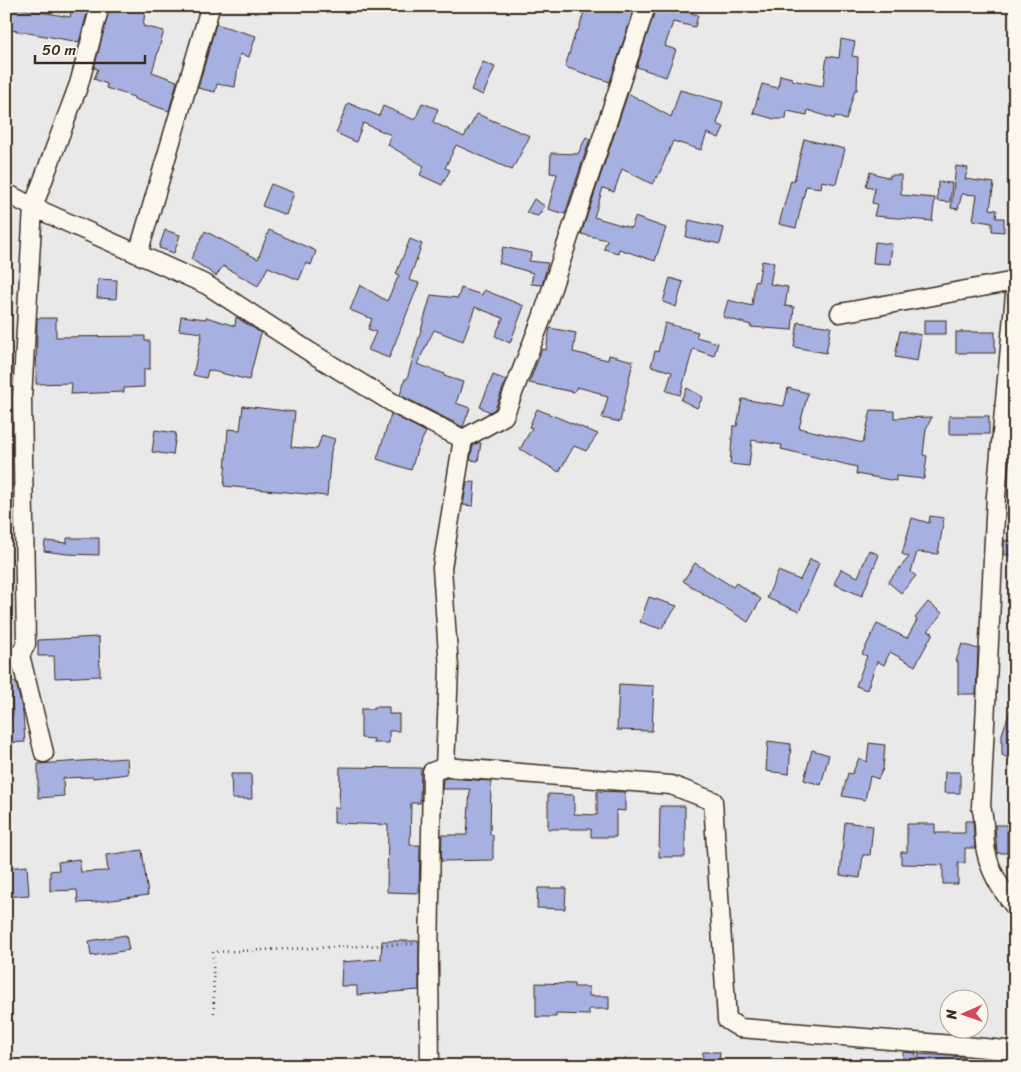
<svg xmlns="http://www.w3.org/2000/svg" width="1021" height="1072" font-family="Sriracha,sans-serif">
<rect width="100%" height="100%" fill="#eae9ea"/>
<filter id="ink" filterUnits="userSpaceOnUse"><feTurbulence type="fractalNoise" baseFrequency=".02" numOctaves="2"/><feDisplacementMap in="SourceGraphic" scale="10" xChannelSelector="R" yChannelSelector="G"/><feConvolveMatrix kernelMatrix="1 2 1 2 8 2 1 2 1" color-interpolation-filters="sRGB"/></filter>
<g filter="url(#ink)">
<g fill="#a6b1e1" stroke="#3b2a1e">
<polygon points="6,6 70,17 72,6 89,6 79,42 6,29"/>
<polygon points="110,6 146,6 143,26 164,31 152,72 177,81 169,111 134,99 134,97 106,88 107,84 94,79 98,69 94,68"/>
<polygon points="586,6 635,6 610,82 565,67 576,31 578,31"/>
<polygon points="656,6 678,6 677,9 698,15 695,27 673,22 665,46 676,50 666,77 637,67"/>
<polygon points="216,24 256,36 249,57 240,54 235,87 217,84 215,92 198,88"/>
<polygon points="841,39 855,42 852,56 858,57 857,90 855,90 846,120 835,116 834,119 808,110 807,115 787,111 786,119 774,119 753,113 762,84 778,88 780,75 792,78 792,80 823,86 827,56 839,58"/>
<polygon points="483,62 495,67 483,95 471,90"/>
<polygon points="680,90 723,102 717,124 724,127 719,138 707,133 701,150 673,141 660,172 652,184 622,169 614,192 603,188 594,217 631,228 635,217 666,228 655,261 619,249 618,253 604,249 607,240 581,234 628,93 671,117"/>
<polygon points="348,103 379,116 383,106 415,120 422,103 438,109 433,122 464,137 477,114 530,136 512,170 456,145 445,168 450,170 442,185 420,175 424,166 388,145 391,135 363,123 356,142 336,133"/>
<polygon points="586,137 590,139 565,214 548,209 557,174 550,173 551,153 578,154"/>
<polygon points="804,139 845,149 836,184 822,181 821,188 806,186 796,228 779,224 791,180 794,181"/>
<polygon points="956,166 968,168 965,179 994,183 990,209 997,210 996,218 1004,218 1004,232 992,231 992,223 973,220 977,195 962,194 958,209 951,208"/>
<polygon points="870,172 890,178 890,175 901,175 901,195 935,198 932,221 874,216 877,204 872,203 875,188 866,186"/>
<polygon points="938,182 952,183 950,202 937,201"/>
<polygon points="271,184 294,193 286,215 262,206"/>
<polygon points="534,199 545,206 538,216 526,213"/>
<polygon points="689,220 724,228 720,244 686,237"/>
<polygon points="165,230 180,235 174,253 159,248"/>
<polygon points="269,230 316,251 311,265 306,263 299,280 268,267 258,286 223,266 216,276 191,259 205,231 258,259"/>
<polygon points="410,239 422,244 409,280 419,283 389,358 368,350 376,332 368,329 372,319 350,310 360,285 387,301 399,275 396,274"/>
<polygon points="875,242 892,244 890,264 873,263"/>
<polygon points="503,247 532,253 529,261 548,263 542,285 531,284 533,273 499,263"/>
<polygon points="762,261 774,263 770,284 788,287 785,306 794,307 792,330 750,327 751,325 723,317 728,300 752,306 755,281 758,282"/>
<polygon points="670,278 683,282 676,307 663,302"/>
<polygon points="98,279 117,280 116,299 97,298"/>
<polygon points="461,288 482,295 484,290 524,306 510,343 495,336 503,318 475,307 463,341 434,330 417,364 445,374 444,376 463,382 456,403 470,408 463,427 400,395 405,379 407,379 431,295 458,298"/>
<polygon points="181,316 206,319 206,317 235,326 236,317 261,333 249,380 208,370 206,378 193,375 202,333 179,330"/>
<polygon points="37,318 56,318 56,337 145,336 145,341 150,341 150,369 144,369 144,387 124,388 124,392 71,394 72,383 36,384"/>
<rect x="924" y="320" width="22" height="14"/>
<polygon points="798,322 831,327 826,353 794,347"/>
<polygon points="665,323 698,332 696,337 718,343 714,356 693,349 680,395 666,391 672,372 651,366 655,351 658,352"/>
<polygon points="550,328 576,333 573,352 608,360 609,355 633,361 620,422 602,418 608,397 600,395 600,393 577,387 574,392 529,383 542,349 546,350"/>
<polygon points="900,331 921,335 917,361 895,357"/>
<rect x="956" y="332" width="39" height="21"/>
<polygon points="493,375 506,380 495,409 490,412 480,407"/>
<polygon points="687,388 703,397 697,408 681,400"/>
<polygon points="788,388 808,393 799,428 863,443 871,410 894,411 894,418 932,417 926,429 923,455 927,456 924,479 896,476 896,481 856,474 857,467 781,449 782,445 752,440 749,466 730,464 733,426 737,426 742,399 784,406"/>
<polygon points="243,406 295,412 291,447 317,449 322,435 335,439 331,451 327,496 224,486 228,429 240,430"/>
<polygon points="537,409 598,434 586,451 574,446 559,472 520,449 532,428 529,427"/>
<polygon points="391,414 426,432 417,450 411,470 377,459"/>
<rect x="949" y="416" width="40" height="18"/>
<polygon points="155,430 176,433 173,455 152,452"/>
<polygon points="478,443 481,443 478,461 470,460 473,446"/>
<polygon points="467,482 475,482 473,506 463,505"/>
<polygon points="930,516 944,518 938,554 917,552 911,572 916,576 901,593 888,582 909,557 902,554 912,518 929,523"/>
<polygon points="67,538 99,538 99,555 67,554 44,551 45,541 67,543"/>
<polygon points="1004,540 1015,543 1015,557 1004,554"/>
<polygon points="869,550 879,555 862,596 834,584 841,569 858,577"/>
<polygon points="810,559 819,563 799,612 767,598 778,571 800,580"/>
<polygon points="695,563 733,587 736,583 761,599 748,622 683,581"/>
<polygon points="649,597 677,606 661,629 640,622"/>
<polygon points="928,602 942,613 928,631 933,633 915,666 890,652 884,665 877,661 867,690 856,686 867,656 862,654 877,624 907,638 917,620 915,618"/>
<polygon points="99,637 100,676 55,678 54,656 38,656 38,640"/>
<polygon points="962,644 978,649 976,694 958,694 958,662 956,661"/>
<polygon points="10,682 16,682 23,713 25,742 6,743 6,715 13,715"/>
<polygon points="619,684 654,686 652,731 617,730"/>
<polygon points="1013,702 1015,703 1015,761 1002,755 1002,734"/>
<polygon points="374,707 389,707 389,714 399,714 399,731 389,731 389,743 373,743 374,739 361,738 361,709 374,709"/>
<polygon points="768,741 791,744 789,774 766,771"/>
<polygon points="869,743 885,745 883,769 878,779 870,776 865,800 842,796 848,773 852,774 859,758 867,762"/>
<polygon points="812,750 829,755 821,785 804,780"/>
<polygon points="127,758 128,774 93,778 93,777 63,778 64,796 38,798 38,764"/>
<polygon points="340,767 421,768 420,803 411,803 410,845 420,845 419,893 387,892 388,825 334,823 334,808 339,808"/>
<polygon points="945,772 960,772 960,793 944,793"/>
<polygon points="231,774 251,774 252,799 232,799"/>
<polygon points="447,778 491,781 490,835 493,835 493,860 441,861 442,835 467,835 470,789 442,789 443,779"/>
<polygon points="597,791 625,792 625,811 616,810 616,837 591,837 591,829 548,829 548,794 574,795 574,814 597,815"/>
<polygon points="660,806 685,806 685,857 659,857"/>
<polygon points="965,821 973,821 975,848 965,848 965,863 958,863 958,884 943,884 943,865 901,864 901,852 907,852 907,824 935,824 935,833 965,833"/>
<polygon points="845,822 873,826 870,855 863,855 860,878 840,875"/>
<polygon points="995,825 1007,825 1007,853 997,853"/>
<polygon points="142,850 148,895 97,902 78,903 77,890 50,891 50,871 59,870 58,862 79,859 81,872 108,871 106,855"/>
<polygon points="27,866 29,895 6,897 6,868"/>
<polygon points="538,888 566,888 565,909 537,908"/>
<polygon points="126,935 129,950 91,956 89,941"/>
<polygon points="382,941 419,941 419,990 357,995 357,986 341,986 342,962 381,959"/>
<polygon points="536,983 574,984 574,987 589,987 589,996 609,996 609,1009 589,1009 589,1015 556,1014 556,1017 536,1017"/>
<polygon points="703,1052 720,1052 719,1066 702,1066"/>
<polygon points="903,1052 916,1053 916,1063 903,1063"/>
<polygon points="919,1054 964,1057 963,1066 918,1066"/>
</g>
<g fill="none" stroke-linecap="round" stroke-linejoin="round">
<defs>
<g id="minor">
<polyline points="6,193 33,207 79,84 100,6"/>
<polyline points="138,254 210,8"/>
<path d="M1015,294L996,496L981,807C986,822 983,836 986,851C990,872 1002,891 1015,907"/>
<polyline points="840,313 1015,281"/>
<polyline points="463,439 504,416 542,318 646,6"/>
<polyline points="20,655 44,753"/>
<polyline points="6,657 20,655 26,644 22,398 33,207 207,285 310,352 398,406 463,439"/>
<polyline points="445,767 449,668 442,568 463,439"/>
<polyline points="430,1066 429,960 432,772 445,767 671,785 713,801 727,1020 740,1028 965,1046 1015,1051"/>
</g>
</defs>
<use href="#minor" stroke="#3b2a1e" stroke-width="21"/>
<polyline stroke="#3b2a1e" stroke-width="2.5" stroke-dasharray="1 4" stroke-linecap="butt" points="214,1018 213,952 413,944"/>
<use href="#minor" stroke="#fbf7ec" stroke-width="18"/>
</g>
</g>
<rect width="1021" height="1072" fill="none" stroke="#fbf7ec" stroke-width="25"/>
<rect x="12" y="12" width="996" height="1047" fill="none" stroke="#3b2a1e" stroke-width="2" filter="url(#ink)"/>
<g transform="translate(964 1014) rotate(268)"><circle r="24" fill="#fbf7ec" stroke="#aea59a"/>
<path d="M0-4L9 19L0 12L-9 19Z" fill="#d1495b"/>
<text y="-8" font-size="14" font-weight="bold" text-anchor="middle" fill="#3b2a1e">N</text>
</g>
<path d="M35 55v8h110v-8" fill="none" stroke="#3b2a1e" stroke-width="2.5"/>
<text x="42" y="55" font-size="15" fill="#3b2a1e" stroke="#fbf7ec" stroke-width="4" paint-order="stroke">50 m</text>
</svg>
